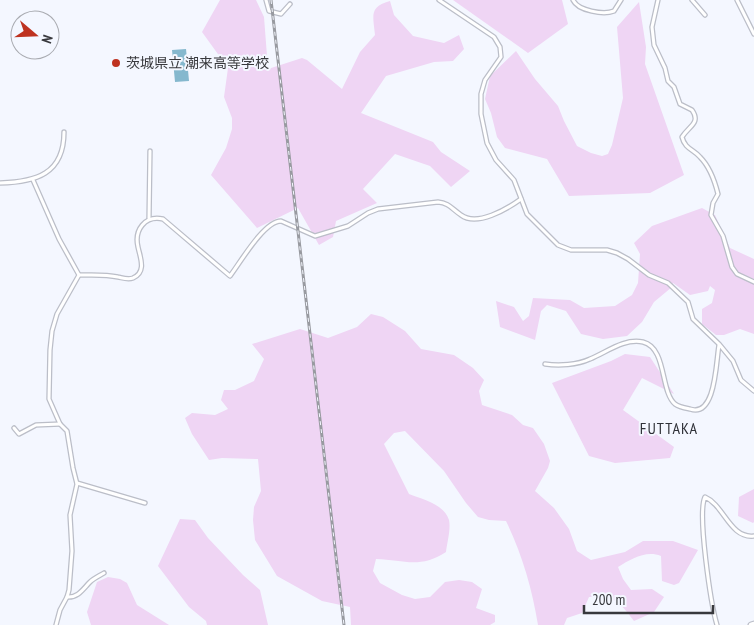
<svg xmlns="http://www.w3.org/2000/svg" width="754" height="625" font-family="'PT Sans Narrow','Noto Sans JP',sans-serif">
<rect width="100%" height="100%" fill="#f4f7ff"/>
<g fill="#efd5f4">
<path d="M220,0H256L264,17L268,69L302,58L307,60L342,89L360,52L375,35C373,15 369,7 390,1L394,15L413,36L444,43L459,35L464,49L453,61L434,62L386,76L361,113L433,142L441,152L470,171L451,187L430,166L395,154L363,189L377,203L336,221L333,237L319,245L298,208L257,228L211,175L226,148L232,129V118L224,97L228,68L202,32Z"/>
<polygon points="453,0 562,0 568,24 528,53"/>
<polygon points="639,2 646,47 645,64 684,175 650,193 569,196 547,159 505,148 497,137 491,113 485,99 490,76 516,51 535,79 558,106 564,121 577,146 591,153 602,156 608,154 612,145 623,98 617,27"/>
<polygon points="702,208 715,215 730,248 754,259 754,334 740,329 724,335 716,335 702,324 702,309 712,303 715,290 710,286 708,291 690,295 673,283 672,287 654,302 642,322 627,336 603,339 581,334 566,311 547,305 541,311 535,340 500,327 496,301 514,307 523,321 529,316 533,298 570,300 584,308 615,306 632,295 638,283 640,254 634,243 652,226"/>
<path d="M371,314L383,317L405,331L421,349L454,355L473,368L484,380L479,391L482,405L512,415L523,425L533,428L544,444L550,461L548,468L535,491L554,508L569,529L577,551L591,560L625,552L643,541H673L698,550L679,583L674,585L662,581L661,556C646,550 631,559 618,567L623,579L631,590L652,589L664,597L654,612L634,621C620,602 614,595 589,597L582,613L567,618L564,625H538C532,588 522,554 506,521L489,520L478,517L466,503L444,471L405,431L394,433L384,444L409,494C422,499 444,504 449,520C451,529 447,543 446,552C420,569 404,560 376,559L373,571L380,583L402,595L415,599L430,597L445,582L459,580L472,582L482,589L476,608L495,615V622L490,625H351L350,607L322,601L277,576L255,540L253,520L254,507L261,491L258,459L222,458L209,460L192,434L185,418L192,413L215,415L228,409L221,400L224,390H235L254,381L264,359L252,344L300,329L328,338L357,327Z"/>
<polygon points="625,354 650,357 674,394 642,378 623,410 674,447 670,458 615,463 589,456 552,383 611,361"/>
<polygon points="754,489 754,522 753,523 738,516 739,497"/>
<polygon points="180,519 195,520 208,538 243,575 260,590 268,625 207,625 206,621 189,607 158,566"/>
<polygon points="108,577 120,579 127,583 137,605 169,625 91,625 87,612 97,582"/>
</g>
<polygon fill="#85b8ce" points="186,49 189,81 175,82 172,50"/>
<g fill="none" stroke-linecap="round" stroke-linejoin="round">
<defs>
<g id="minor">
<polyline points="266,0 269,11 281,14 290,4"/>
<polyline points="439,0 494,37 500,47 501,57 485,80 481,94 481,114 487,143 496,160 514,180 527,214 558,245 571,250 607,250 617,253 628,259 649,275 668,283 688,302 693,319 719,344 733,361 741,380 754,391"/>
<path d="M573,0C578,11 604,15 614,11L621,0"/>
<path d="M658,0L652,27L654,45L665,68L668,81L674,87L680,104L692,110C701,123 689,126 682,137C685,149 693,149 700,157C709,166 715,182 718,194L713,203L711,215L723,236L732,267L737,274L754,282"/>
<polyline points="692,0 705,15"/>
<polyline points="737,0 754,34"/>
<polyline points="33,180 59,239 79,275 57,314 52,331 50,350 49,399 60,424 67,431 73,468 77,484 70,515 72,551 69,590 67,597 60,610 56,625"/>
<path d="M0,183C36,182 64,174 64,132"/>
<polyline points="149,218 150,151"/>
<path d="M79,275C92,275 105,274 118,277C123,278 128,280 133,278C147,272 140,257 138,247C134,230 145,215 163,219L230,276C240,263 264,221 281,221L315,236L348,226L368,213L378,209L438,202C449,203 452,209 461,215C477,227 507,209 521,199"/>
<path d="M545,364C559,366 577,365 590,359C607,352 624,338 643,342C667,348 660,391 675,404C679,407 685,408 690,409C716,418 716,361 719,345"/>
<polyline points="14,428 19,434 36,425 60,424"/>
<polyline points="77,483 145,503"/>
<path d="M67,597C78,598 83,589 90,582C94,578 99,576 104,573"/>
<path d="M717,625C711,605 697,513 705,497C724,505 730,539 754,536"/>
</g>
<polyline id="tertiary" points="751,625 754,624"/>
</defs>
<use href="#minor" stroke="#bbbec8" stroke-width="5.5"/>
<use href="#tertiary" stroke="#bbbec8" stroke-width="7"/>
<use href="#minor" stroke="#fff" stroke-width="3"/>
<use href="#tertiary" stroke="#fff" stroke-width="4.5"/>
<defs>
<polyline id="rail" points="271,0 344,625"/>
</defs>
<use href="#rail" stroke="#989aa0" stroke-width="3"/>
<use href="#rail" stroke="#f4f7ff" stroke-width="1" stroke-dasharray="4" stroke-linecap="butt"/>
</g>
<circle fill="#be3220" stroke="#f4f7ff" stroke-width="2" cx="116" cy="63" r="5"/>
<g text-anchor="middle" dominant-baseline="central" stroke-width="4" stroke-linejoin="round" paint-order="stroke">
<g font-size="14" fill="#38393d" stroke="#f4f7ff" text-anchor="start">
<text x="126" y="63">茨城県立 潮来高等学校</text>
</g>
<g font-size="16" letter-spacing="1" fill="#2f3138" stroke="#f4f7ff">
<text x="669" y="428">FUTTAKA</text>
</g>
</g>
<g transform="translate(35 35) rotate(109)"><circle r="24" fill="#f4f7ff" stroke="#a9abb1"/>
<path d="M0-4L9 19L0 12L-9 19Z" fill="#be3220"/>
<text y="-8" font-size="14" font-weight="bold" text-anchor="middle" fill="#38393d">N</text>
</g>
<path d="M584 605v8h129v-8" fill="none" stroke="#38393d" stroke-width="2.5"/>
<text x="592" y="605" font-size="15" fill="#38393d" stroke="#f4f7ff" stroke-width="4" paint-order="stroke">200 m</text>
</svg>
